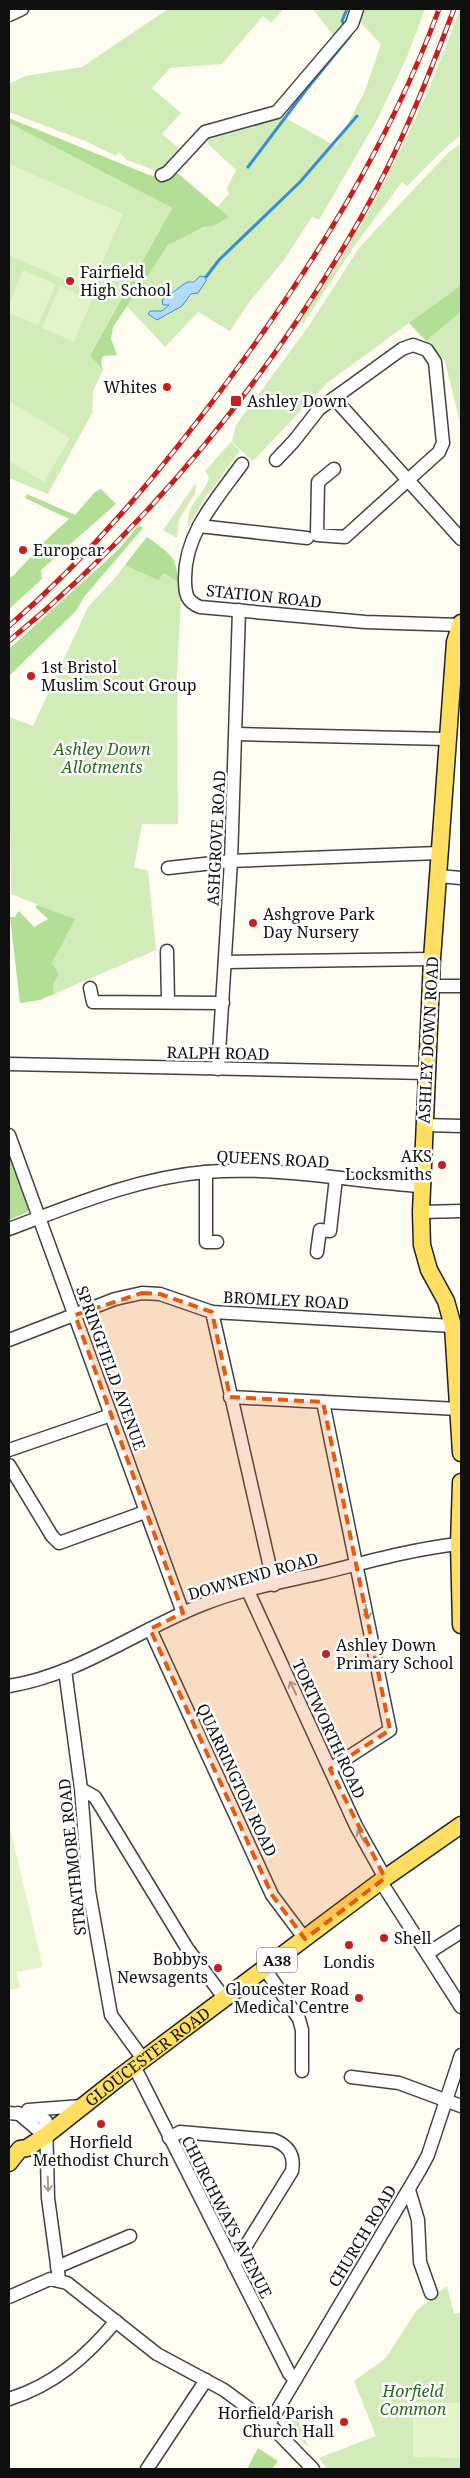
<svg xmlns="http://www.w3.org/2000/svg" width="470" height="2478" font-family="'Noto Serif',serif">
<rect width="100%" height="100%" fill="#fffdf1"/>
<g fill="#d1ecb8" fill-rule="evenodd">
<polygon points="168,9 283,9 271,23 263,16 222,64 170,68 152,88 181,113 162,134 181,150 169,165 157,171 127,160 119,152 116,156 85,141 9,112 9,84 25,76 82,67"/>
<polygon points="313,9 355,9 336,39"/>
<path d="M360,9H425L406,59L378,118L319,220L312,217L284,260L250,301L230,331L198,312L165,347L127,306C136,293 159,252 169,245C187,231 210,228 229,217L217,207L229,194L227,188L236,170L208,144L207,136L278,114L336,146L365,91L381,44L358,20ZM207,278L200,291C185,296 173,318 154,319L150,311H162L170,305L165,296L187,282Z"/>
<path d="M460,9L461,135L446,147L407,186L402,182L355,245L303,324L299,321C367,227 421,118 460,9Z"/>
<polygon points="9,123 172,208 90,354 103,370 93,391 92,413 48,494 9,478"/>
<polygon points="461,144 461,285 327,383 253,461 232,442 236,425 308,327 359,248 411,192 450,151"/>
<polygon points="461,312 461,427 445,361 426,341"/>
<path d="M231,442L240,451L205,498L188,527C186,500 203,500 209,477L205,471Z"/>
<polygon points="196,483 195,493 179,519 177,538 163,530"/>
<polygon points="147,537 167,552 175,561 181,599 177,676 178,824 142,824 134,867 148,871 156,950 54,994 53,985 59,974 52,963 74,919 11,894 9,717 33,726 88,607 115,578"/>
<polygon points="447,2286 454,2314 461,2312 461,2469 327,2469 319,2458 376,2436 354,2381 386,2358 416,2311"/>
<polygon points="290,2406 294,2408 308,2447 284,2422 283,2417"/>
</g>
<g fill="#b3de96">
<polygon points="9,118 149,175 162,177 174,170 229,217 213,226 204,227 168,245 113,327 111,339 117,355 103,356 101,362 103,370 90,355 172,208 9,123"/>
<polygon points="461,285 461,312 426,341 409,323"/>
<polygon points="101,489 116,504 41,570 42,579 9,609 9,578 14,575 48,538 69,519 25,498 27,494 75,515 95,492"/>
<polygon points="139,525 143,528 84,597 76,611 9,676 9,649 118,550"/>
<path d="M147,537C166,551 178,557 178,582L164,573L158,580L125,565Z"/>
<polygon points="38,905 75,919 52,963 59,974 53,985 54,994 40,1000 20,1003 10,917 15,917 19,911 34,927 48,919 35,907"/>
<polygon points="9,1154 28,1208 28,1212 9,1220"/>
<polygon points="258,2448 278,2461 272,2469 247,2469"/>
</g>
<g fill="#e3f3ca">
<polygon points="9,164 123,214 90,291 9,255"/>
<polygon points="23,270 56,284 38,325 9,313 9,304"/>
<polygon points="60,286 92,300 74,342 42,328"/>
<polygon points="9,401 70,438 44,482 9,461"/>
<polygon points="9,1824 43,1967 17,1972 20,1988 9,1990"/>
<polygon points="413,2402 461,2403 461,2458 413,2457"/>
</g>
<polygon fill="#b2dcf9" stroke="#358ed5" points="200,276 206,277 206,281 198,293 191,294 182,306 157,320 148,314 150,311 162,311 169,305 163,305 162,300 187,282 194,282"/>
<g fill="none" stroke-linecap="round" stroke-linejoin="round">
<g stroke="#358ed5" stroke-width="3">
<polyline points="344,24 342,21 347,9"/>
<polyline points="248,167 306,90 350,36"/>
<polyline points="206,277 219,260 300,182 357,116"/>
</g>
<defs>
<g id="minor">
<polyline points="9,15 22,9"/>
<polyline points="162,175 167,173 205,132 277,112 352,24 357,9"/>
<polyline points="334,398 461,539"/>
<polyline points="276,460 294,441 319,409 402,349 413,345 427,350 435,362 443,443 439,452 345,537 317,535 318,482 334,469"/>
<path d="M242,464C216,500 184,534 185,580C185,594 187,602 200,607L365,622L460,625"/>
<polyline points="199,526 307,538"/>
<polyline points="237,734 447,739"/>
<polyline points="168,868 231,861 438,853"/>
<polyline points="438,876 461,878"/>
<polyline points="167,951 168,1002"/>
<polyline points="225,962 432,959"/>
<polyline points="431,986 461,986"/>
<polyline points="90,988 93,1002 223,1003"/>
<polyline points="9,1064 427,1073"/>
<polyline points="218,1069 231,861 239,610"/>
<polyline points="424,1125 461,1126"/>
<polyline points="9,1135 183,1613"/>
<polyline points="206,1172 206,1242 217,1242"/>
<polyline points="421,1212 461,1211"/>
<path d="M9,1229C73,1205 137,1178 205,1172C277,1166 350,1181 421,1186"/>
<polyline points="317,1252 320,1230 330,1231 336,1178"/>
<polyline points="212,1312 274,1585"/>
<polyline points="9,1340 115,1299 142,1293 160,1294 212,1312 453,1326"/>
<polyline points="230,1397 458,1409"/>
<polyline points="323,1402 390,1730 330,1769"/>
<polyline points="9,1450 111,1415"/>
<polyline points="9,1465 52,1536 59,1543 145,1512"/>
<polyline points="248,1591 356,1826 385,1878"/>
<polyline points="150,1629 272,1895 305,1939"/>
<polyline points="65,1670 81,1789 89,1891 111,2015 143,2059"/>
<path d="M9,1686C79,1675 139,1629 204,1604C241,1589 283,1582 322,1573C367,1562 412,1549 459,1544"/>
<polyline points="81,1789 95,1797 187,1948 225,1999"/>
<polyline points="381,1882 461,2007"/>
<polyline points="428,1953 461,1932"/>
<polyline points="265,1969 299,2019 302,2030 302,2071"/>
<polyline points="134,2066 289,2373 295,2380"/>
<polyline points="351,2077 399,2083 461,2106"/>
<polyline points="28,2110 82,2106"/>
<polyline points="9,2113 40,2116 46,2121 48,2198 59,2279"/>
<polyline points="18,2113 45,2136"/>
<path d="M169,2138L180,2132L274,2140C289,2146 295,2155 292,2171L234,2265"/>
<polyline points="409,2190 418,2220 420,2262 431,2293"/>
<polyline points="57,2267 130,2236"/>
<polyline points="9,2297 50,2279 67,2283 157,2354 224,2390 243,2404 274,2429 313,2469"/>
<path d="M9,2399C54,2385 86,2357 116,2321"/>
<polyline points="269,2424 420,2170 428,2155 461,2055"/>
<polyline points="147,2469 206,2380"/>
</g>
<g id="major">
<polyline points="461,623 455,642 432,959 421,1212 422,1245 429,1270 446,1301 453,1326 461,1453"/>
<polyline points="461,1482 459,1544 461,1625"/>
<path id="s1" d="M9,2163L20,2149L27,2148L45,2136L121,2076L385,1878L461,1825"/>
</g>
</defs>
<use href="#minor" stroke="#424242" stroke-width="15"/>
<use href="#major" stroke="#202020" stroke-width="19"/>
<use href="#minor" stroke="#fff" stroke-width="12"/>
<use href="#major" stroke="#ffdf61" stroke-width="16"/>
<defs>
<g id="rail">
<path d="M9,626C91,555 160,472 225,385C311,269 389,145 439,9"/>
<path d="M9,641C152,523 272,375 363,214C400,149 428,78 454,9"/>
</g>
</defs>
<use href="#rail" stroke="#c71e1f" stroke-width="5"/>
<use href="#rail" stroke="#fff" stroke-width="3" stroke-dasharray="9" stroke-linecap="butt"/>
</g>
<defs><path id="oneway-shaft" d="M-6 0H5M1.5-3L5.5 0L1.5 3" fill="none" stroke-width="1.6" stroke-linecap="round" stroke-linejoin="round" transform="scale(1.25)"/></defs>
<g stroke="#9f9f9f">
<use href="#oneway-shaft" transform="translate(367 1612) rotate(79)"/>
<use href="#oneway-shaft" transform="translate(293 1688) rotate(-115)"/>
<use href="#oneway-shaft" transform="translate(361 1836) rotate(-119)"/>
<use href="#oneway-shaft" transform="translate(48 2184) rotate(88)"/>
</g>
<path fill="#e8590c" fill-opacity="0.2" stroke="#e8590c" stroke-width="4" stroke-dasharray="10 6" stroke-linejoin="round" d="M142,1293L160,1294L212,1312L230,1397L323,1402L390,1730L330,1769L385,1878L305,1939L272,1895L150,1629L183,1613L75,1315Z"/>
<g fill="#c71e1f" stroke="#fff" stroke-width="2">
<circle cx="70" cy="281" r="5"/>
<circle cx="167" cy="387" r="5"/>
<rect x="230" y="395" width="12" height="12" rx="2.5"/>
<circle cx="23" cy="550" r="5"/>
<circle cx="31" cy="676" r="5"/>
<circle cx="253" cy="923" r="5"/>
<circle cx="442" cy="1165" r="5"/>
<circle cx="326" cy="1654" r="5"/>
<circle cx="384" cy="1938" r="5"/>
<circle cx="349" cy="1945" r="5"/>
<circle cx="218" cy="1968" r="5"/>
<circle cx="359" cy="1998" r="5"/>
<circle cx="101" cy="2124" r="5"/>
<circle cx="344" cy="2422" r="5"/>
</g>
<g text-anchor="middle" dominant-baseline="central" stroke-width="5" stroke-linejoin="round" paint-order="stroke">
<rect fill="#fff" stroke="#575757" stroke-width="1" x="257" y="1947.5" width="40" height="25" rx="4"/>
<g font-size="15" font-weight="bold" fill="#0f0f0f">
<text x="277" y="1960">A38</text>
</g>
<g font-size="16" fill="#0f0f0f" stroke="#fff" text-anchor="start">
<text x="80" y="272">Fairfield<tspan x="80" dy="18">High School</tspan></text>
<text x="157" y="387" text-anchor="end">Whites</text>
<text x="247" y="401">Ashley Down</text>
<text x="33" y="550">Europcar</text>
<text x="41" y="667">1st Bristol<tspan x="41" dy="18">Muslim Scout Group</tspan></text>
<text x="263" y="914">Ashgrove Park<tspan x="263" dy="18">Day Nursery</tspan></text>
<text x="432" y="1156" text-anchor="end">AKS<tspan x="432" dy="18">Locksmiths</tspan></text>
<text x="336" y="1645">Ashley Down<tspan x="336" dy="18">Primary School</tspan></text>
<text x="394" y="1938">Shell</text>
<text x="208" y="1959" text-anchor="end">Bobbys<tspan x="208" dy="18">Newsagents</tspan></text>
<text x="349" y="1962" text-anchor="middle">Londis</text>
<text x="349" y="1989" text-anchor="end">Gloucester Road<tspan x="349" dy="18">Medical Centre</tspan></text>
<text x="101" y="2142" text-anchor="middle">Horfield<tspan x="101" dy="18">Methodist Church</tspan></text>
<text x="334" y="2413" text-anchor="end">Horfield Parish<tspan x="334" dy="18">Church Hall</tspan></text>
</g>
<g font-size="16" fill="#0f0f0f" stroke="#fff">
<text transform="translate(264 596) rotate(6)">STATION ROAD</text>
<text transform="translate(216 838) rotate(-87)">ASHGROVE ROAD</text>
<text transform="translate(428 1040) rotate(-87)">ASHLEY DOWN ROAD</text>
<text transform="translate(218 1053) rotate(1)">RALPH ROAD</text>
<text transform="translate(273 1159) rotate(3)">QUEENS ROAD</text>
<text transform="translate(286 1300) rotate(3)">BROMLEY ROAD</text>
<text transform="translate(111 1368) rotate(70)">SPRINGFIELD AVENUE</text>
<text transform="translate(253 1576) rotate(-16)">DOWNEND ROAD</text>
<text transform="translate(329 1729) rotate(65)">TORTWORTH ROAD</text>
<text transform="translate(237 1780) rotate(65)">QUARRINGTON ROAD</text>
<text transform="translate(72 1857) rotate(-96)">STRATHMORE ROAD</text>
<text stroke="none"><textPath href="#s1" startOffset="176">GLOUCESTER ROAD</textPath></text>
<text transform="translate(227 2217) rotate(63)">CHURCHWAYS AVENUE</text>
<text transform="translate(362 2236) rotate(-59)">CHURCH ROAD</text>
</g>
<g font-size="16" font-style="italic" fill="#286b1b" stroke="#fff">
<text x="102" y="749">Ashley Down<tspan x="102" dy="18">Allotments</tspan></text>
<text x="413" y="2391">Horfield<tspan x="413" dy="18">Common</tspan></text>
</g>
</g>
<rect width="470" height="2478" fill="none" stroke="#0f0f0f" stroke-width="20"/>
</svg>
